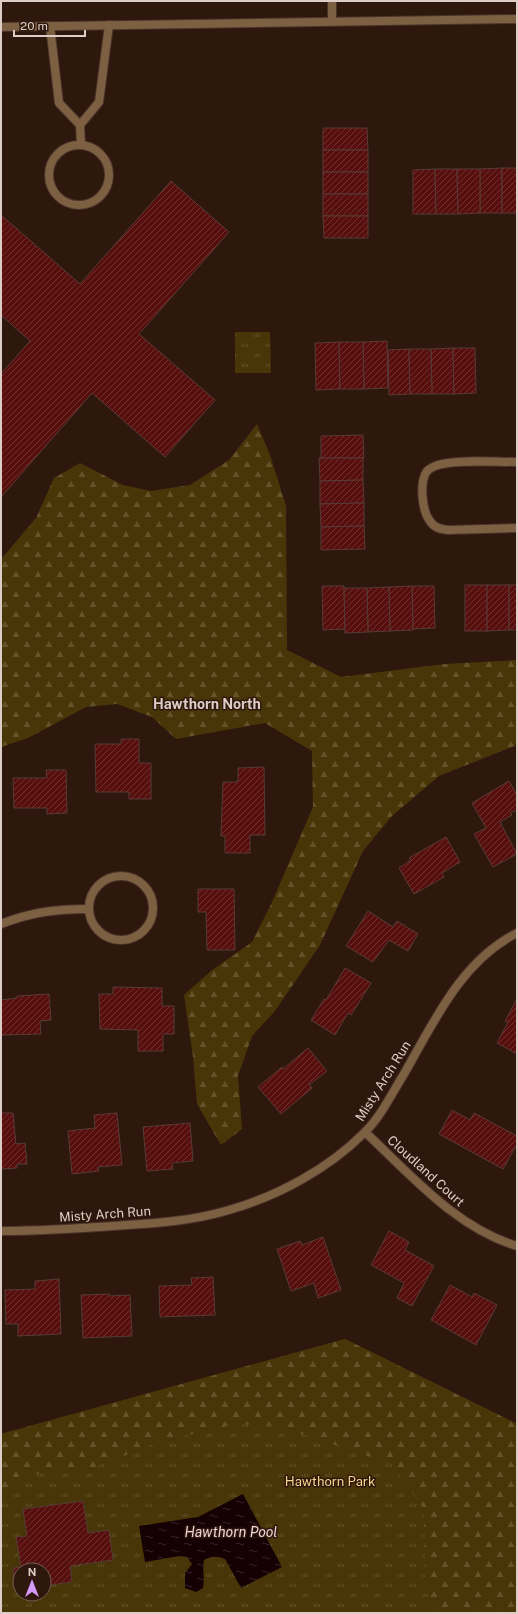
<svg xmlns="http://www.w3.org/2000/svg" width="518" height="1614" font-family="'Public Sans',sans-serif">
<defs>
<pattern id="grass-tufts" width="24" height="20" patternUnits="userSpaceOnUse"><rect width="24" height="20" fill="#493608"/><path d="M3 7l-1-3M5 7V3M7 7l1-3M15 17l-1-3M17 17v-4M19 17l1-3" fill="none" stroke="#63522a"/></pattern>
<pattern id="forest-firs" width="22" height="20" patternUnits="userSpaceOnUse"><rect width="22" height="20" fill="#493608"/><path d="M5 1l3.5 6h-7zM16 11l3.5 6h-7z" fill="#63522a"/></pattern>
<pattern id="water-ripples" width="26" height="14" patternUnits="userSpaceOnUse"><rect width="26" height="14" fill="#150004"/><path d="M2 4q2-2 4 0t4 0M15 11q2-2 4 0t4 0" fill="none" stroke="#372427"/></pattern>
<pattern id="building-hatch" width="6" height="6" patternUnits="userSpaceOnUse"><rect width="6" height="6" fill="#560f0c"/><path d="M-1 1l2-2M0 6l6-6M5 7l2-2" fill="none" stroke="#6e312e"/></pattern>
</defs>
<rect width="100%" height="100%" fill="#2e170c"/>
<g fill="url(#grass-tufts)" fill-rule="evenodd">
<polygon points="235,332 270,332 271,373 235,373"/>
<path d="M345,1339L517,1424V1613H1V1434ZM20,1570H44V1594H20Z"/>
</g>
<g fill="url(#forest-firs)">
<polygon points="257,424 270,455 286,506 287,650 341,677 444,664 517,660 517,745 439,776 392,816 363,851 320,945 275,1011 252,1036 238,1076 242,1129 221,1145 197,1104 193,1057 184,995 211,971 252,942 272,902 313,807 312,751 265,723 176,739 152,717 117,704 86,707 28,738 1,747 1,556 3,557 36,518 54,478 80,463 123,485 151,491 190,485 229,460"/>
<polygon points="345,1339 517,1424 517,1613 433,1613 425,1583 424,1509 392,1464 277,1426 236,1424 162,1441 87,1470 42,1472 1,1492 1,1434"/>
</g>
<path fill="url(#water-ripples)" d="M243,1494L282,1567L241,1588L225,1559C217,1556 212,1556 204,1560C202,1570 205,1579 203,1588L196,1592L185,1588V1573L192,1564L187,1557L179,1556L145,1562L139,1526L198,1517Z"/>
<g fill="url(#building-hatch)" stroke="#573b37">
<polygon points="323,128 367,128 368,150 323,150"/>
<rect x="323" y="150" width="45" height="22"/>
<polygon points="502,168 502,213 480,213 480,169"/>
<rect x="502" y="168" width="15" height="45"/>
<polygon points="435,169 436,214 413,214 413,170"/>
<polygon points="435,169 457,169 458,214 436,214"/>
<polygon points="457,169 480,169 480,213 458,214"/>
<rect x="323" y="172" width="45" height="22"/>
<polygon points="171,181 229,232 139,334 215,400 165,457 92,393 1,497 1,374 30,341 1,315 1,215 80,284"/>
<rect x="323" y="194" width="45" height="22"/>
<polygon points="323,216 368,216 368,238 324,238"/>
<polygon points="387,341 388,388 364,389 363,342"/>
<polygon points="339,342 340,389 316,390 315,343"/>
<polygon points="339,342 363,342 364,389 340,389"/>
<polygon points="453,348 454,394 432,394 431,349"/>
<polygon points="453,348 475,348 476,393 454,394"/>
<polygon points="409,349 410,394 389,395 388,350"/>
<polygon points="409,349 431,349 432,394 410,394"/>
<polygon points="363,435 364,458 321,458 321,436"/>
<polygon points="319,458 363,458 363,480 320,481"/>
<polygon points="363,480 364,503 320,504 320,481"/>
<polygon points="364,503 364,526 321,527 320,504"/>
<polygon points="364,526 365,549 321,550 321,527"/>
<rect x="465" y="585" width="22" height="46"/>
<polygon points="487,585 509,585 509,630 487,631"/>
<rect x="509" y="585" width="8" height="45"/>
<polygon points="322,586 344,586 345,629 323,630"/>
<polygon points="412,586 434,586 435,628 413,629"/>
<polygon points="412,586 413,630 390,631 389,587"/>
<polygon points="389,587 390,631 368,632 367,588"/>
<polygon points="344,588 367,588 368,632 345,633"/>
<polygon points="121,739 139,739 139,763 151,763 151,799 129,799 129,792 96,792 95,744 121,744"/>
<polygon points="264,767 265,835 250,835 250,853 225,853 225,836 221,836 223,782 238,782 238,768"/>
<polygon points="46,770 66,770 67,813 47,814 47,808 14,808 13,778 47,778"/>
<polygon points="509,781 517,795 517,810 510,813 512,815 500,822 517,854 493,867 474,834 486,828 472,803"/>
<polygon points="446,837 460,862 442,873 444,877 414,894 399,868 411,860 409,858"/>
<polygon points="198,889 234,889 235,950 207,950 206,912 198,912"/>
<polygon points="368,911 393,927 397,921 418,934 408,951 389,940 373,962 346,946"/>
<polygon points="345,968 371,983 351,1015 348,1013 335,1035 311,1020 324,999 326,1000"/>
<polygon points="113,987 162,988 162,1006 174,1006 174,1034 163,1034 163,1051 138,1051 138,1030 100,1029 99,994 113,994"/>
<polygon points="49,994 51,1020 40,1021 41,1034 1,1035 1,1000 17,998 17,996"/>
<polygon points="517,999 517,1054 497,1043 508,1022 505,1021"/>
<polygon points="308,1048 327,1071 309,1085 312,1088 281,1114 258,1087 282,1067 283,1069"/>
<polygon points="1,1108 1,1113 13,1113 16,1144 25,1143 27,1164 17,1164 17,1168 1,1169"/>
<polygon points="452,1110 470,1120 474,1113 517,1136 517,1144 503,1169 439,1134"/>
<polygon points="117,1113 122,1165 98,1167 99,1171 72,1174 68,1131 95,1128 94,1115"/>
<polygon points="190,1123 193,1161 172,1163 173,1169 147,1171 143,1127"/>
<polygon points="389,1231 409,1242 405,1250 434,1266 412,1306 397,1298 404,1283 371,1265"/>
<polygon points="323,1237 341,1290 318,1298 314,1283 291,1291 277,1249 300,1241 302,1245"/>
<polygon points="213,1277 215,1315 160,1317 159,1286 192,1285 191,1278"/>
<polygon points="59,1279 61,1334 18,1336 18,1324 6,1324 5,1290 35,1289 35,1281"/>
<polygon points="450,1285 472,1297 474,1293 497,1305 476,1345 431,1320"/>
<polygon points="109,1294 109,1296 130,1295 132,1336 83,1338 81,1295"/>
<polygon points="83,1501 88,1533 109,1530 113,1560 70,1566 72,1582 44,1586 44,1570 20,1570 20,1589 16,1590 13,1568 21,1567 16,1537 27,1536 23,1509"/>
</g>
<g fill="none" stroke-linecap="round" stroke-linejoin="round">
<defs>
<g id="service">
<polyline points="50,26 59,103 80,125"/>
<circle cx="79" cy="175" r="30"/>
<polyline points="81,145 80,125 99,102 109,25"/>
</g>
<g id="minor">
<polyline points="332,1 332,21"/>
<path d="M517,462C496,462 457,459 438,465C435,466 429,469 427,471C419,482 422,511 430,521C434,528 441,529 448,530L517,528"/>
<circle cx="121" cy="908" r="32"/>
<path d="M1,924C32,912 56,909 89,909"/>
<path d="M365,1132C410,1174 456,1228 517,1246"/>
<path d="M1,1231C43,1231 85,1228 127,1225C161,1223 196,1220 229,1210C278,1196 328,1169 364,1133C381,1117 392,1093 404,1074C434,1022 461,961 517,933"/>
</g>
<polyline id="tertiary" points="1,27 517,19"/>
</defs>
<use href="#service" stroke="#4a342a" stroke-width="10"/>
<use href="#minor" stroke="#4a342a" stroke-width="10"/>
<use href="#tertiary" stroke="#4a342a" stroke-width="10"/>
<use href="#service" stroke="#7d5f42" stroke-width="8"/>
<use href="#minor" stroke="#7d5f42" stroke-width="8"/>
<use href="#tertiary" stroke="#7d5f42" stroke-width="8"/>
</g>
<g text-anchor="middle" dominant-baseline="central" stroke-width="3" stroke-linejoin="round" paint-order="stroke">
<g font-size="13" fill="#decdc6" stroke="#2e170c">
<text transform="translate(383 1081) rotate(-58)">Misty Arch Run</text>
<text transform="translate(426 1171) rotate(42)">Cloudland Court</text>
<text transform="translate(105 1214) rotate(-4)">Misty Arch Run</text>
</g>
<g font-size="13" fill="#f7d590" stroke="#2e170c">
<text x="330" y="1481">Hawthorn Park</text>
</g>
<g font-size="14" font-weight="bold" fill="#decdc6" stroke="#2e170c">
<text x="207" y="704">Hawthorn North</text>
</g>
<g font-size="14" font-style="italic" fill="#efd3d7" stroke="#2e170c">
<text x="231" y="1532">Hawthorn Pool</text>
</g>
</g>
<rect width="518" height="1614" fill="none" stroke="#decdc6" stroke-width="4"/>
<g transform="translate(32 1582)"><circle r="19" fill="#2e170c" stroke="#746056"/>
<path d="M0-3L7 15L0 10L-7 15Z" fill="#d59bfb"/>
<text y="-6" font-size="11" font-weight="bold" text-anchor="middle" fill="#decdc6">N</text>
</g>
<path d="M14 30v6h71v-6" fill="none" stroke="#decdc6" stroke-width="2"/>
<text x="20" y="30" font-size="12" fill="#decdc6" stroke="#2e170c" stroke-width="3" paint-order="stroke">20 m</text>
</svg>
